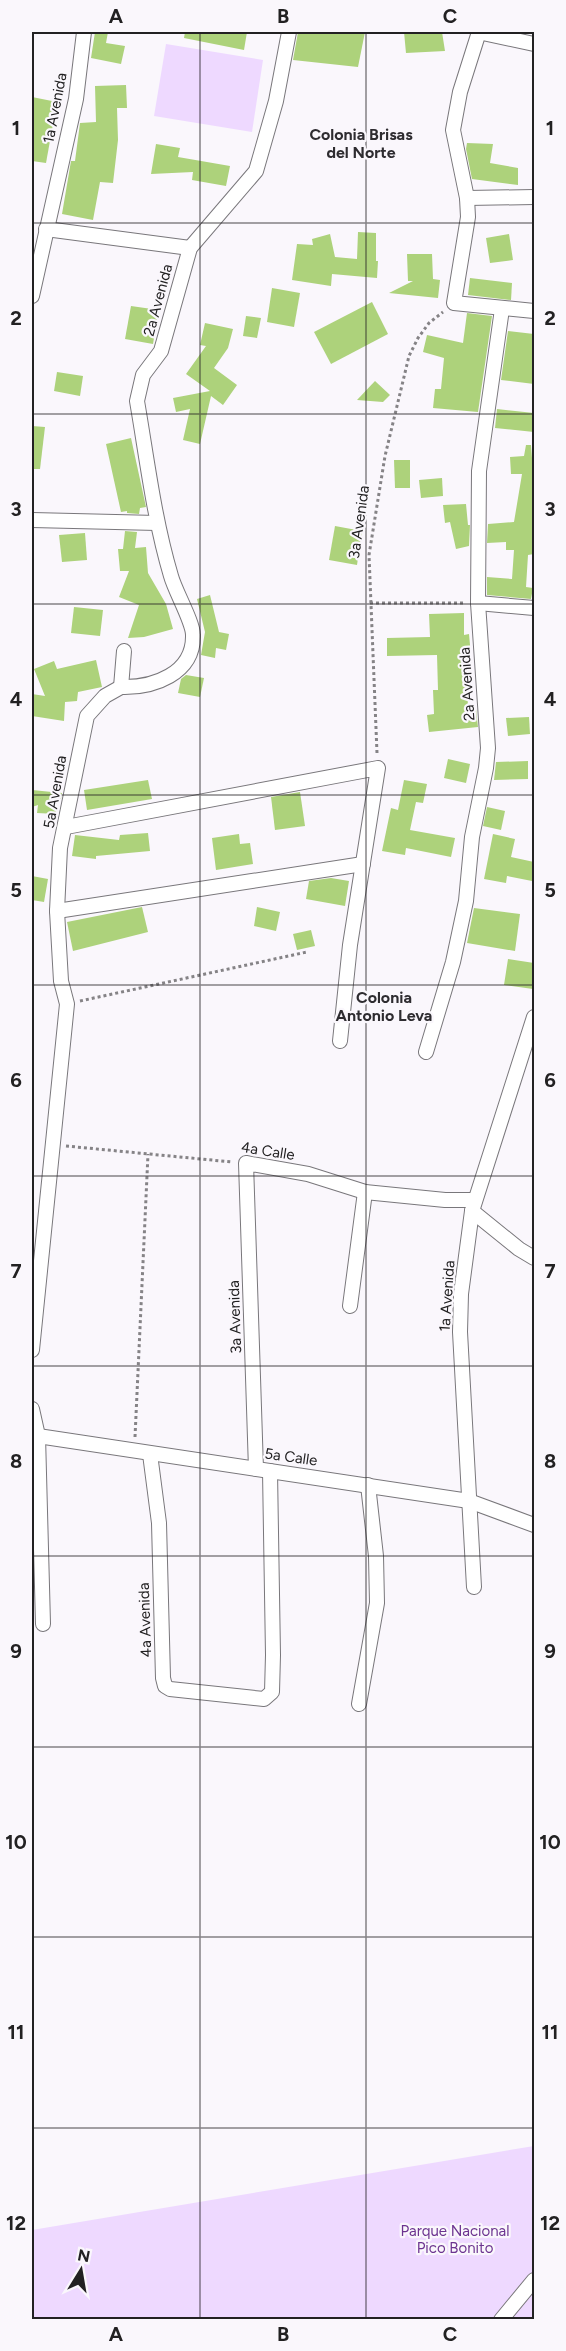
<svg xmlns="http://www.w3.org/2000/svg" width="566" height="2351" font-family="Figtree,sans-serif">
<rect width="100%" height="100%" fill="#faf7fc"/>
<g fill="#eed9ff">
<polygon points="166,44 263,60 252,132 154,116"/>
<polygon points="534,2146 534,2319 32,2319 32,2230"/>
</g>
<g fill="#add27b">
<polygon points="95,32 108,32 106,43 125,46 121,64 91,58"/>
<polygon points="185,32 247,32 244,50 184,38"/>
<polygon points="298,32 365,32 358,67 293,60"/>
<polygon points="404,32 442,32 445,51 406,53"/>
<polygon points="126,85 127,108 117,108 118,140 113,183 100,182 93,220 62,214 71,161 75,161 80,123 96,122 95,86"/>
<polygon points="32,97 57,102 46,163 32,161"/>
<polygon points="467,143 493,144 490,163 518,168 518,185 472,179 466,149"/>
<polygon points="156,144 180,148 178,157 230,166 226,186 192,180 193,172 151,174"/>
<polygon points="358,232 376,233 376,261 378,261 377,278 332,274 331,286 292,280 297,244 313,245 312,239 330,234 335,257 357,259"/>
<polygon points="509,234 513,260 490,263 486,238"/>
<polygon points="407,254 432,254 433,279 440,280 438,298 389,293 413,281 408,281"/>
<polygon points="470,278 512,283 511,300 468,295"/>
<polygon points="272,288 300,293 294,327 267,322"/>
<polygon points="372,302 388,334 331,364 314,332"/>
<polygon points="131,306 159,310 153,344 125,339"/>
<polygon points="467,313 492,316 478,412 433,408 435,389 441,389 444,358 423,352 427,335 463,343"/>
<polygon points="246,316 261,318 257,338 243,336"/>
<polygon points="205,323 233,329 228,348 214,368 237,385 223,405 211,396 200,444 183,440 190,409 176,412 173,398 210,391 186,374 206,346 200,345"/>
<polygon points="508,331 534,334 534,384 501,380"/>
<polygon points="57,372 83,376 80,396 54,391"/>
<polygon points="375,381 390,395 383,402 357,400"/>
<polygon points="497,409 534,413 534,432 495,428"/>
<polygon points="32,426 45,427 40,469 32,469"/>
<polygon points="131,438 146,507 140,508 139,514 127,513 127,511 121,512 106,444"/>
<polygon points="526,445 531,445 534,484 534,554 528,555 526,587 533,588 531,599 487,595 487,577 512,579 514,550 506,550 506,542 487,543 488,524 514,522 522,474 511,474 510,457 524,456"/>
<polygon points="394,460 410,460 410,488 395,488"/>
<polygon points="442,478 443,496 421,498 419,480"/>
<polygon points="466,504 468,525 470,525 469,546 456,549 450,522 445,523 443,505"/>
<polygon points="335,526 362,531 357,565 329,560"/>
<polygon points="125,531 137,532 135,548 146,547 148,573 166,604 173,629 144,637 128,638 139,605 119,597 129,571 120,571 118,549 123,549"/>
<polygon points="85,533 87,560 62,562 59,535"/>
<polygon points="210,595 219,632 229,634 226,650 216,648 215,658 201,655 205,632 197,599"/>
<polygon points="74,607 103,610 100,636 71,633"/>
<polygon points="464,613 464,635 469,634 471,656 472,674 467,674 468,710 476,709 478,727 429,732 427,715 434,714 433,690 438,690 437,655 387,656 387,638 430,637 429,614"/>
<polygon points="96,660 102,687 78,692 77,701 65,702 64,721 32,716 32,694 45,696 34,669 54,661 57,669"/>
<polygon points="186,675 204,678 200,697 178,693 181,679"/>
<polygon points="529,717 530,734 508,736 506,718"/>
<polygon points="448,759 470,764 466,783 444,778"/>
<polygon points="528,761 528,779 494,780 496,762"/>
<polygon points="148,780 152,799 87,810 84,790"/>
<polygon points="404,780 427,784 423,803 416,802 410,830 455,838 451,857 406,848 405,855 382,851 391,808 398,810"/>
<polygon points="32,790 62,793 61,799 57,800 56,814 37,813 38,805 32,807"/>
<polygon points="300,792 305,826 275,830 271,797"/>
<polygon points="487,807 505,811 501,830 483,826"/>
<polygon points="148,833 150,851 96,856 96,859 72,856 75,835 119,840 120,835"/>
<polygon points="239,834 240,844 250,843 253,864 216,870 212,838"/>
<polygon points="493,834 515,839 511,857 534,862 532,881 507,876 506,883 484,879"/>
<polygon points="32,876 48,879 44,902 32,900"/>
<polygon points="331,878 349,881 345,906 306,899 309,881"/>
<polygon points="142,907 148,932 73,951 67,922"/>
<polygon points="257,907 280,912 276,931 254,926"/>
<polygon points="474,908 520,914 515,951 467,943"/>
<polygon points="311,930 315,946 297,950 293,934"/>
<polygon points="508,959 534,963 533,989 504,985"/>
</g>
<g fill="none" stroke-linecap="round" stroke-linejoin="round">
<defs>
<g id="minor">
<polyline points="478,32 534,44"/>
<polyline points="479,32 460,92 453,130 467,198 468,217 454,303 534,311"/>
<polyline points="467,198 534,197"/>
<polyline points="46,229 190,248"/>
<polyline points="32,296 76,99 84,32"/>
<polyline points="32,520 157,523"/>
<polyline points="478,603 534,608"/>
<path d="M121,687C153,688 194,674 193,635C193,622 175,591 171,576C154,519 147,459 137,401L143,375L161,351L190,248L256,171L276,101L289,32"/>
<polyline points="121,687 124,651"/>
<polyline points="66,827 378,768 350,945 340,1041"/>
<polyline points="57,911 363,864"/>
<polyline points="426,1052 453,962 466,901 472,837 486,768 488,748 478,603 479,471 502,309"/>
<polyline points="472,1211 519,1249 534,1258"/>
<polyline points="350,1306 365,1192"/>
<polyline points="32,1350 67,1004 61,981 57,911 60,848 87,716 105,696 121,687"/>
<polyline points="32,1409 38,1436 43,1624"/>
<polyline points="38,1436 469,1501 534,1525"/>
<polyline points="150,1454 159,1523 163,1678 165,1686 170,1689 264,1699 272,1692 273,1655 270,1471"/>
<polyline points="256,1469 246,1163 308,1174 365,1192 445,1200 475,1200"/>
<polyline points="474,1587 460,1332 461,1294 472,1211 534,1017"/>
<polyline points="359,1704 377,1603 376,1556 368,1485"/>
<polyline points="501,2320 534,2280"/>
</g>
</defs>
<use href="#minor" stroke="#79777b" stroke-width="16"/>
<g stroke="#858386" stroke-width="3" stroke-dasharray="3 3" stroke-linecap="butt">
<polyline points="370,603 464,603"/>
<polyline points="377,753 369,555 385,456 409,356 418,338 429,323 443,312"/>
<polyline points="80,1001 307,952"/>
<polyline points="66,1146 232,1162"/>
<polyline points="135,1437 148,1154"/>
</g>
<use href="#minor" stroke="#fff" stroke-width="14"/>
</g>
<path fill="none" stroke="#222122" stroke-width="1.5" stroke-opacity="0.55" d="M200,32V2320M366,32V2320M32,223H534M32,414H534M32,604H534M32,795H534M32,985H534M32,1176H534M32,1366H534M32,1556H534M32,1747H534M32,1937H534M32,2128H534"/>
<g text-anchor="middle" dominant-baseline="central" stroke-width="4.5" stroke-linejoin="round" paint-order="stroke">
<g font-size="15" fill="#222122" stroke="#faf7fc">
<text transform="translate(55 108) rotate(-79)">1a Avenida</text>
<text transform="translate(158 300) rotate(-75)">2a Avenida</text>
<text transform="translate(359 522) rotate(-82)">3a Avenida</text>
<text transform="translate(467 684) rotate(-94)">2a Avenida</text>
<text transform="translate(55 792) rotate(-80)">5a Avenida</text>
<text transform="translate(268 1151) rotate(9)">4a Calle</text>
<text transform="translate(447 1296) rotate(-86)">1a Avenida</text>
<text transform="translate(235 1317) rotate(-92)">3a Avenida</text>
<text transform="translate(291 1457) rotate(8)">5a Calle</text>
<text transform="translate(145 1620) rotate(-92)">4a Avenida</text>
</g>
<g font-size="15" fill="#6c3490" stroke="#faf7fc">
<text x="455" y="2231">Parque Nacional<tspan x="455" dy="17">Pico Bonito</tspan></text>
</g>
<g font-size="16" font-weight="bold" fill="#2e2c30" stroke="#faf7fc">
<text x="361" y="134">Colonia Brisas<tspan x="361" dy="18">del Norte</tspan></text>
<text x="384" y="997">Colonia<tspan x="384" dy="18">Antonio Leva</tspan></text>
</g>
</g>
<rect width="566" height="2351" fill="none" stroke="#faf7fc" stroke-width="66"/>
<g transform="translate(81 2270) rotate(11)" stroke="#faf7fc" stroke-width="4.5" paint-order="stroke">
<path d="M0-4.5L10 22L0 15L-10 22Z" fill="#222122"/>
<text y="-9" font-size="16" font-weight="bold" text-anchor="middle" fill="#222122">N</text>
</g>
<rect x="33" y="33" width="500" height="2285" fill="none" stroke="#222122" stroke-width="2"/>
<g font-size="20" text-anchor="middle" font-weight="bold" fill="#222122">
<text x="116" y="23">A</text>
<text x="283" y="23">B</text>
<text x="450" y="23">C</text>
<text x="16" y="135">1</text>
<text x="550" y="135">1</text>
<text x="16" y="325">2</text>
<text x="550" y="325">2</text>
<text x="16" y="516">3</text>
<text x="550" y="516">3</text>
<text x="16" y="706">4</text>
<text x="550" y="706">4</text>
<text x="16" y="897">5</text>
<text x="550" y="897">5</text>
<text x="16" y="1087">6</text>
<text x="550" y="1087">6</text>
<text x="16" y="1278">7</text>
<text x="550" y="1278">7</text>
<text x="16" y="1468">8</text>
<text x="550" y="1468">8</text>
<text x="16" y="1658">9</text>
<text x="550" y="1658">9</text>
<text x="16" y="1849">10</text>
<text x="550" y="1849">10</text>
<text x="16" y="2039">11</text>
<text x="550" y="2039">11</text>
<text x="16" y="2230">12</text>
<text x="550" y="2230">12</text>
<text x="116" y="2341">A</text>
<text x="283" y="2341">B</text>
<text x="450" y="2341">C</text>
</g>
</svg>
